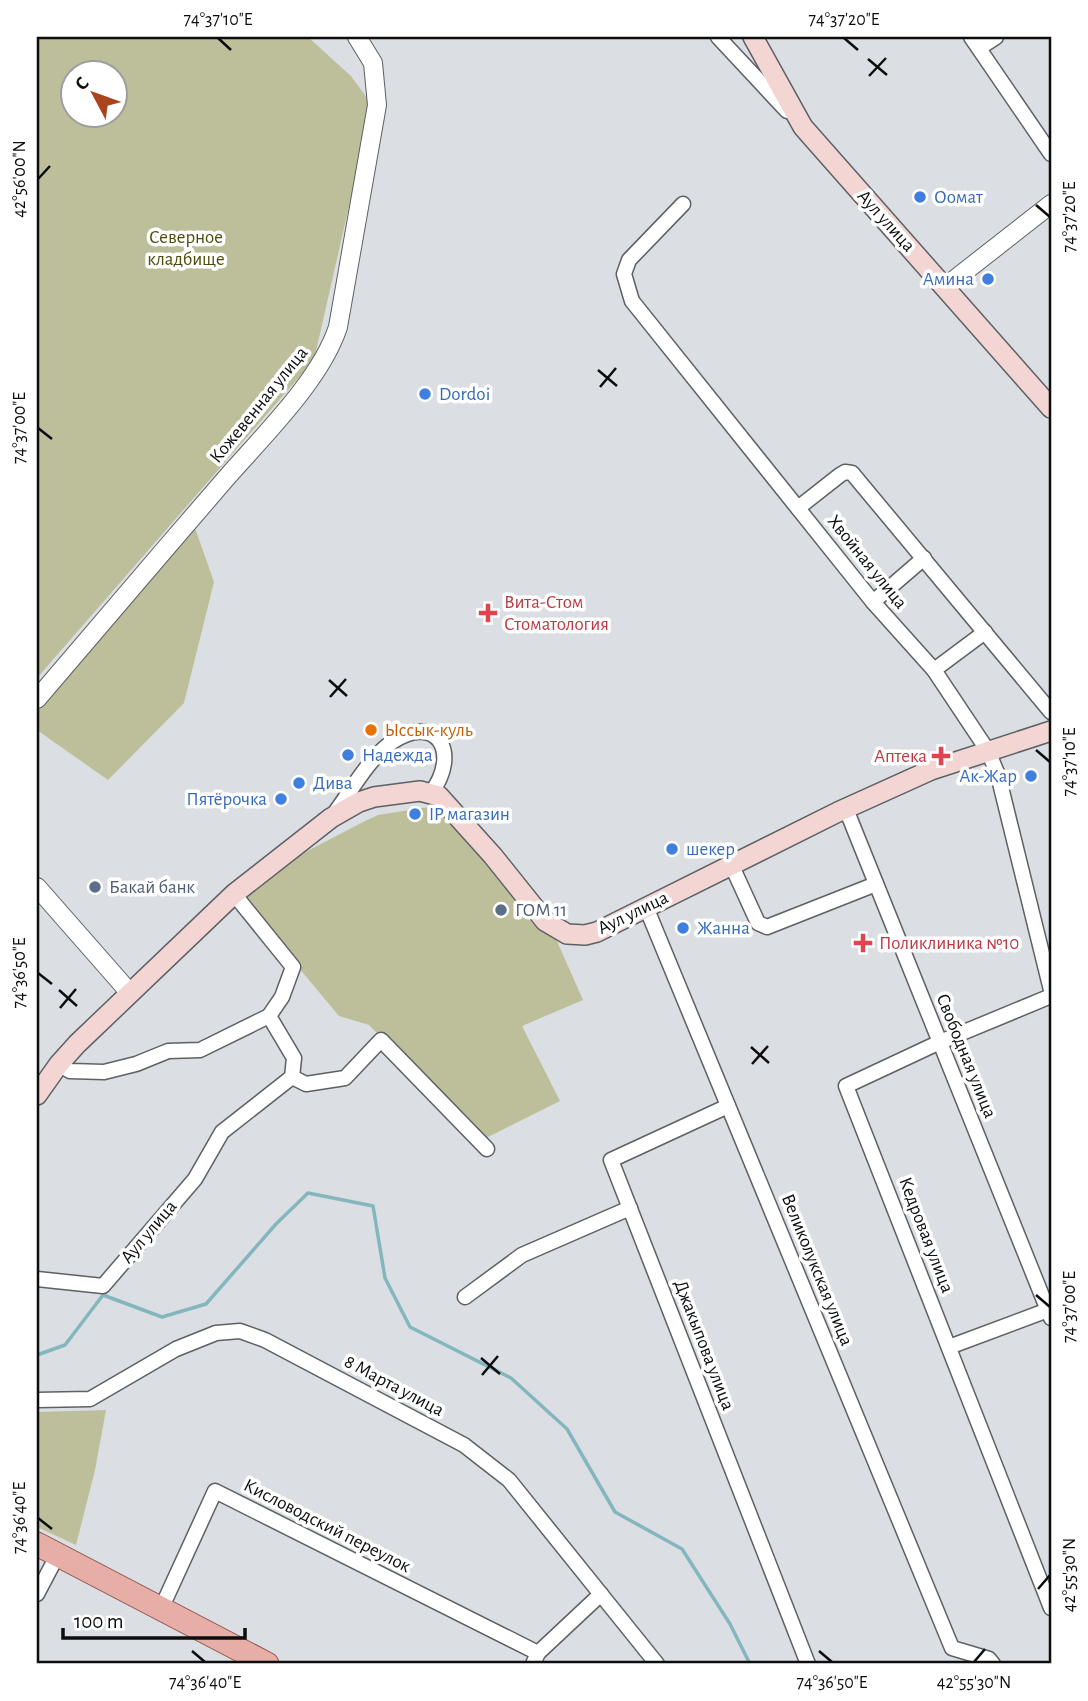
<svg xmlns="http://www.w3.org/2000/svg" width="1088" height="1701" font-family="'Alegreya Sans',sans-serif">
<rect width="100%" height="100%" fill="#dbdfe3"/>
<g fill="#bdbf9a" fill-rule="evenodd">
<path d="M37,37H308L351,76L372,105L314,360L37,678ZM74,74H116V116H74Z"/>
<polygon points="195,528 214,582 184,703 108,780 37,730 37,712"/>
<polygon points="429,807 445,817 473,846 533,924 556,939 583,1000 522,1026 560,1101 482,1140 369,1025 339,1016 243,901 292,859 365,821 378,815"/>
<polygon points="106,1410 95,1470 76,1545 37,1527 37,1412"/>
</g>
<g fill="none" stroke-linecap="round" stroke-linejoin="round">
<polyline stroke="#84b6bd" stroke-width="3.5" points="37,1355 65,1345 103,1295 162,1317 206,1304 276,1224 308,1193 373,1206 385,1278 410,1327 511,1378 567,1429 615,1512 682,1549 730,1624 750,1664"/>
<defs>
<g id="minor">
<polyline points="718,37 787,111"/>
<polyline points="971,37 1051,154"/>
<polyline points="979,48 996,37"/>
<polyline points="683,204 629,260 624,274 632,301 873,602 934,670 988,751 998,775 1051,990"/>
<polyline points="798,508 840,475 845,472 852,473 1051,712"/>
<polyline points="873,602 924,558"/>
<polyline points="934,670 985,632"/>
<polyline points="846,809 1051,1318"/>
<path d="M334,814C351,791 369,758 392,742C437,712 461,753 431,793"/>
<polyline points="731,864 758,923 767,927 876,884"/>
<polyline points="646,907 952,1648 989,1659 993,1664"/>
<polyline points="1051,996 940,1042 846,1086 1051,1608"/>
<polyline points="59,1064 70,1071 104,1072 136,1064 168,1051 200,1050 269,1016"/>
<polyline points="292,1077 306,1084 345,1078 381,1040 487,1149"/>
<polyline points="728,1106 611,1160 808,1664"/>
<polyline points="37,1279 103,1286 195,1179 222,1132 292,1077 294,1058 269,1016 282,997 293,967 234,894"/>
<polyline points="465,1297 522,1255 630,1208"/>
<polyline points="949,1347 1048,1310"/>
<polyline points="37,1400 90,1399 176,1349 216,1333 240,1331 265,1340 464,1445 509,1480 657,1664"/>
<polyline points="37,1594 57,1556"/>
<polyline points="161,1609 215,1491 538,1653"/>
<polyline points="533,1664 538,1653 601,1594"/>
</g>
<g id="tertiary">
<polyline points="945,287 1051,204"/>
<path d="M37,699C101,624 164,550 228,476C265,434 321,379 338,327L377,105L373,63L357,37"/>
<polyline points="37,887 130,993"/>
</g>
<g id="secondary">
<polyline points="753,37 803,127 1051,408"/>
<polyline points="37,1095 59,1064 77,1044 234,894 331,818 359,802 374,797 420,791 439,796 493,856 545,921 567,934 585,935 597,932 838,812 931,770 1051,731"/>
</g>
<polyline id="primary" points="37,1544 267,1664"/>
</defs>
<use href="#minor" stroke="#5d6064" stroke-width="17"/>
<use href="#tertiary" stroke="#5d6064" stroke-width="20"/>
<use href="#secondary" stroke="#5d6064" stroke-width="22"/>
<use href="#primary" stroke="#90534c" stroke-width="25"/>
<use href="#minor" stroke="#fff" stroke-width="14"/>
<use href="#tertiary" stroke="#fff" stroke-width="18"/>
<use href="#secondary" stroke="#f3d6d3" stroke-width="19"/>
<use href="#primary" stroke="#e7aea7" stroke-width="23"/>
</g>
<path fill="none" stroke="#0c0d0e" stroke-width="2.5" d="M218,38L231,50M844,38L858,50M868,59L887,75M869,76L886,58M38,179L50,166M1036,205L1050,217M598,370L617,386M600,387L616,368M38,428L52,439M329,680L347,696M330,697L346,679M1036,750L1050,762M38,973L52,984M59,990L77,1006M60,1008L76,989M751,1047L769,1063M752,1064L768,1046M1036,1295L1050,1307M481,1358L500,1374M482,1375L498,1356M38,1518L52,1529M1038,1589L1050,1575M192,1651L205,1662M819,1651L832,1662M974,1662L985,1649"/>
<g fill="#3f7fe0" stroke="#fff" stroke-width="2.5">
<circle cx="920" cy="197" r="7"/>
<circle cx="988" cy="279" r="7"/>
<circle cx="425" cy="394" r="7"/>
<circle cx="348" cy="755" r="7"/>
<circle cx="1031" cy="776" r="7"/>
<circle cx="299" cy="783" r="7"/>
<circle cx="281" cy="799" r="7"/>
<circle cx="415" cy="814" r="7"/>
<circle cx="672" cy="849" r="7"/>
<circle cx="683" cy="928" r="7"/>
</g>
<g fill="#e0444e" stroke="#fff" stroke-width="2.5">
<path d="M484.5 602.5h7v7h7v7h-7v7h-7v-7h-7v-7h7z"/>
<path d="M937.5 745.5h7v7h7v7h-7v7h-7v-7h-7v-7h7z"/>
<path d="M859.5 932.5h7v7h7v7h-7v7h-7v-7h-7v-7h7z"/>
</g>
<circle fill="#e8710a" stroke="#fff" stroke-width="2.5" cx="371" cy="730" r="7"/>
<g fill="#5c6f8a" stroke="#fff" stroke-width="2.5">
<circle cx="95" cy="887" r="7"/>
<circle cx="501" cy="910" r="7"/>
</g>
<g text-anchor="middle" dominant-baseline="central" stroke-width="7" stroke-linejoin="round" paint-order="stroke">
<g font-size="19" fill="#366cbe" stroke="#fff" text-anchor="start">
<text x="934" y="197">Оомат</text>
<text x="974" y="279" text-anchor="end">Амина</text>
<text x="439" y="394">Dordoi</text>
<text x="362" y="755">Надежда</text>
<text x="1017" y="776" text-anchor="end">Ак-Жар</text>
<text x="313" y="783">Дива</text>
<text x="267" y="799" text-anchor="end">Пятёрочка</text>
<text x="429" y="814">IP магазин</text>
<text x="686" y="849">шекер</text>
<text x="697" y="928">Жанна</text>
</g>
<g font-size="19" fill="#0c0d0e" stroke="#fff">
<text transform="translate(886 221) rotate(48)">Аул улица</text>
<text transform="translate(259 405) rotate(-51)">Кожевенная улица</text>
<text transform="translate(867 562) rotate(51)">Хвойная улица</text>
<text transform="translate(633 913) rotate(-26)">Аул улица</text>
<text transform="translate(966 1056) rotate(68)">Свободная улица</text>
<text transform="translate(149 1232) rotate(-50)">Аул улица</text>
<text transform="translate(926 1235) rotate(69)">Кедровая улица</text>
<text transform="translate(817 1270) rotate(68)">Великолукская улица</text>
<text transform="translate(704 1345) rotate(69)">Джакыпова улица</text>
<text transform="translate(394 1386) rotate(28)">8 Марта улица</text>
<text transform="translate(327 1526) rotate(27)">Кисловодский переулок</text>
</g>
<g font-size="19" fill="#4d4d0a" stroke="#fff">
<text x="186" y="237">Северное<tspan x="186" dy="22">кладбище</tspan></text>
</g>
<g font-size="19" fill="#be3a42" stroke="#fff" text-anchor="start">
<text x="504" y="602">Вита-Стом<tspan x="504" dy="22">Стоматология</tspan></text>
<text x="927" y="756" text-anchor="end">Аптека</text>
<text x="879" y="943">Поликлиника №10</text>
</g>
<g font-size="19" fill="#c56008" stroke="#fff" text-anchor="start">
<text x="385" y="730">Ыссык-куль</text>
</g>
<g font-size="19" fill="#4e5e75" stroke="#fff" text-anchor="start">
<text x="109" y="887">Бакай банк</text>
<text x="515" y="910">ГОМ 11</text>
</g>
</g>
<rect width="1088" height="1701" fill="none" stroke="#ffffff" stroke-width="77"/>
<g transform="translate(94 94) rotate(311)"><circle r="33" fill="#ffffff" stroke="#9e9e9f" stroke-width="2"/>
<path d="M0-5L12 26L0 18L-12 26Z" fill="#aa441e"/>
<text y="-10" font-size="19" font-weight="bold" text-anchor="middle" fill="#0c0d0e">С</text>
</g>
<path d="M63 1628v10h182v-10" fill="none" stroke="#0c0d0e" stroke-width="3.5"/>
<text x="74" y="1628" font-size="21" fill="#0c0d0e" stroke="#ffffff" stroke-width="5" paint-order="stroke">100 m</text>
<rect x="38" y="38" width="1012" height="1624" fill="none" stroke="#0c0d0e" stroke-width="2.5"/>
<g font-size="18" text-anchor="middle" fill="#0c0d0e">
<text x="218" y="25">74°37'10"E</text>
<text x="844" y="25">74°37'20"E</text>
<text transform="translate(19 179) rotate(-90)" y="6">42°56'00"N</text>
<text transform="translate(1069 217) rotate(-90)" y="6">74°37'20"E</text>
<text transform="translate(19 428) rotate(-90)" y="6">74°37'00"E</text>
<text transform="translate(1069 762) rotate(-90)" y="6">74°37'10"E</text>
<text transform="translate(19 973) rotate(-90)" y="6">74°36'50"E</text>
<text transform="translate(1069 1307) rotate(-90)" y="6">74°37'00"E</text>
<text transform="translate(19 1518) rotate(-90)" y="6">74°36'40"E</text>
<text transform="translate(1069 1575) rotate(-90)" y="6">42°55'30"N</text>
<text x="205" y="1688">74°36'40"E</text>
<text x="832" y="1688">74°36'50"E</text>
<text x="974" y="1688">42°55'30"N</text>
</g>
</svg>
